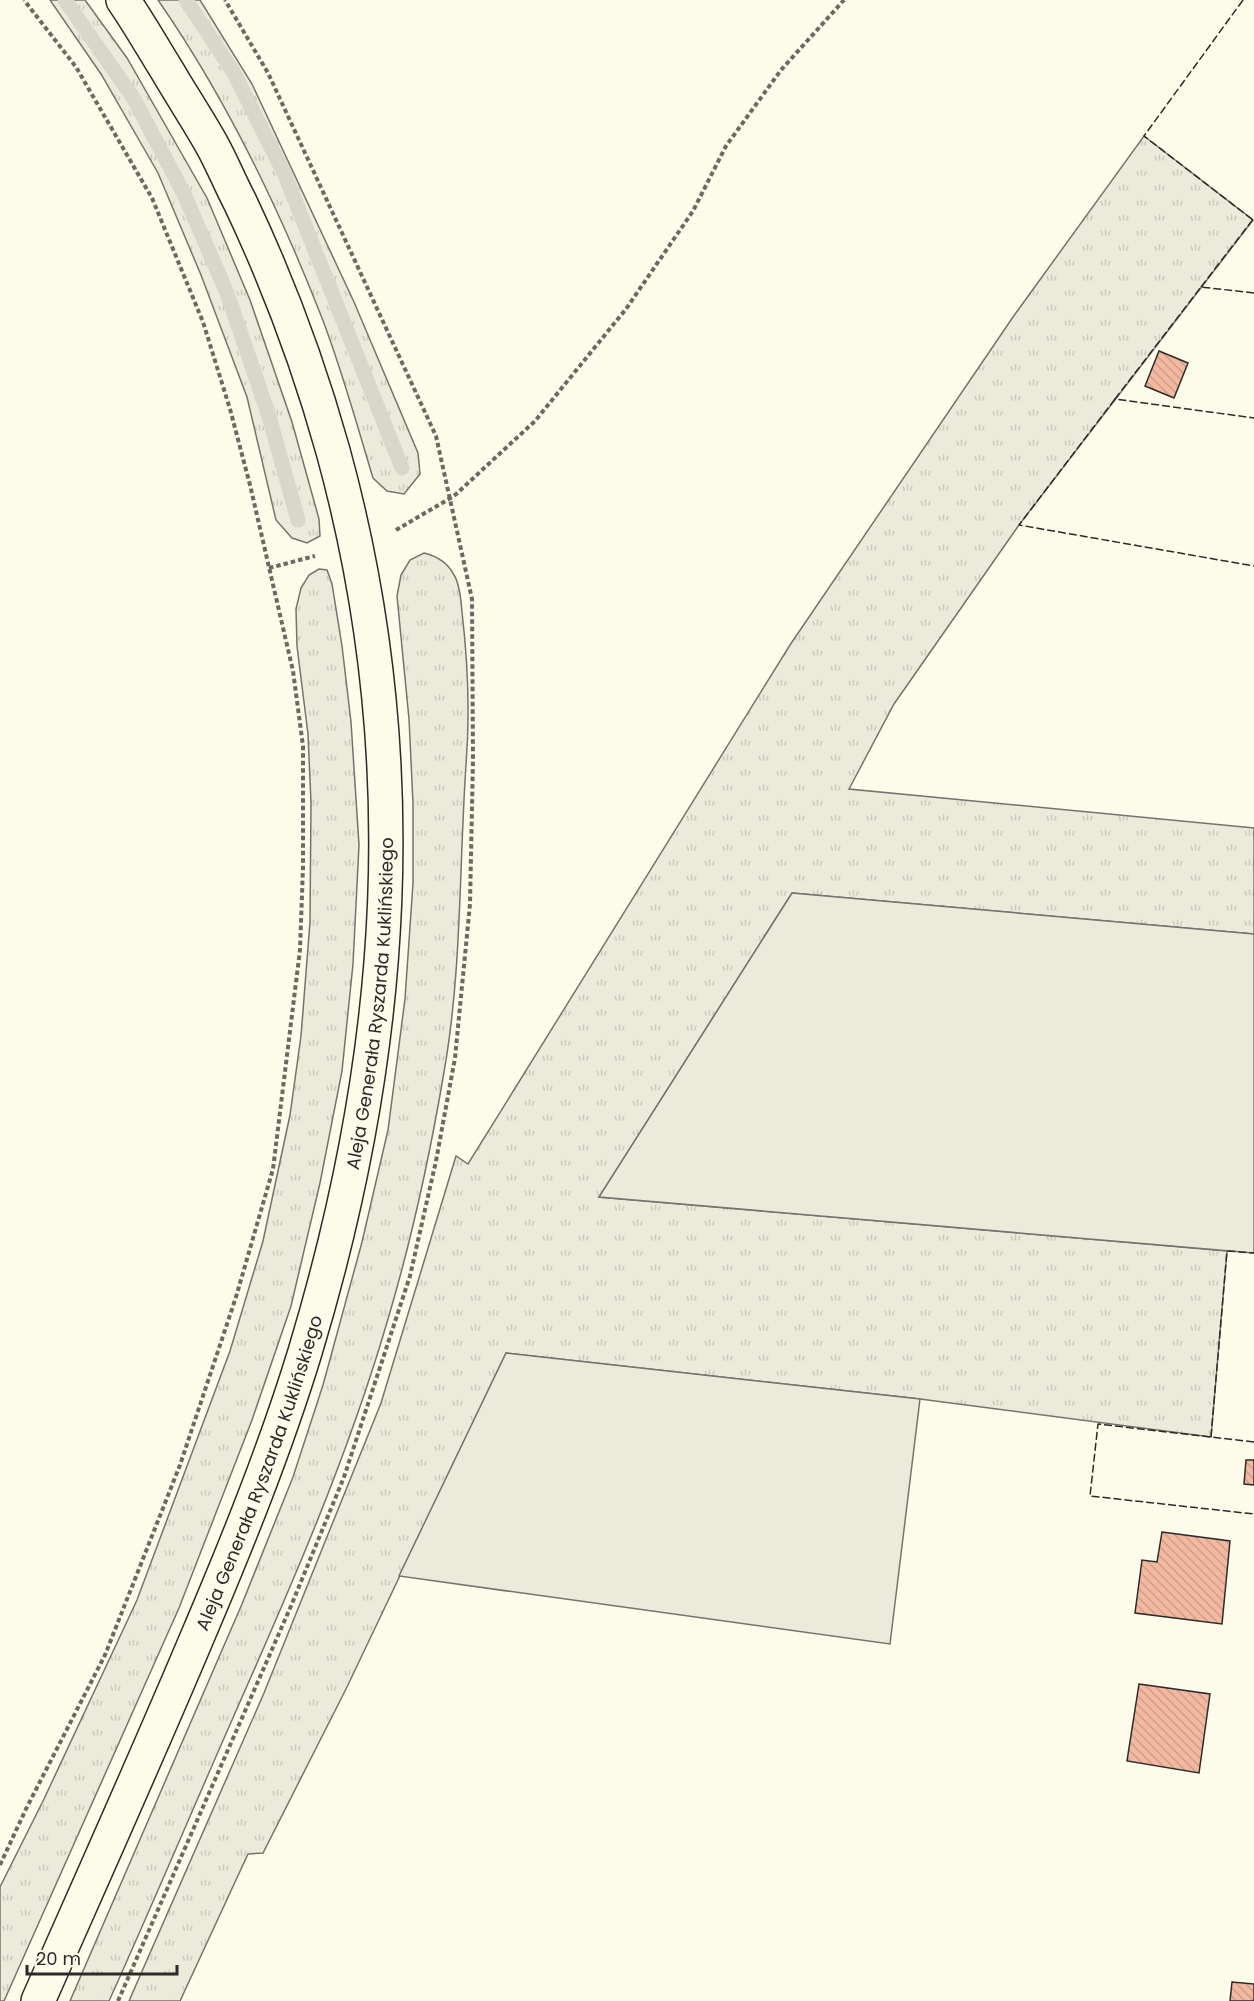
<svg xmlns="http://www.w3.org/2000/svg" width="1254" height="2001" font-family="Poppins,sans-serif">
<defs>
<pattern id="grass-tufts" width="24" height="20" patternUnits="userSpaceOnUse" patternTransform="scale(1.5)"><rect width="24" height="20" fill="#ecebdb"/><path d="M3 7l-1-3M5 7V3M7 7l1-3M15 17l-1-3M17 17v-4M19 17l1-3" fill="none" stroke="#cbcabc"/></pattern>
<pattern id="building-back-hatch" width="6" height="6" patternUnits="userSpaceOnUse" patternTransform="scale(1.5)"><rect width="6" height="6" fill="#f2b8a0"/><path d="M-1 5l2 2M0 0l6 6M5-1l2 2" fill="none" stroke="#d09e8a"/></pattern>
</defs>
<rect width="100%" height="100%" fill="#fdfbea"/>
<g fill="url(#grass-tufts)" stroke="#74746e" stroke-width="1.5">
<polygon points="50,0 85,0 127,58 207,198 250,300 292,422 319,519 320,536 307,543 292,538 276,520 247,397 201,275 158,173 101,74"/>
<path d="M158,0H200L252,84L354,302L418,453L420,474L404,494L387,491L373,478C357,425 342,370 322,318C279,208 226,98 158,0Z"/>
<polygon points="1144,136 1253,220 1019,525 894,704 849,789 1254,828 1254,934 792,893 599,1197 1227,1251 1211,1437 920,1399 506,1353 346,1689 263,1853 248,1854 180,2001 129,2001 264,1693 381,1403 456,1156 468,1164 790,645 1013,317"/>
<path d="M424,553C436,556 448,563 454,575C460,584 461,601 462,612C468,663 470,714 466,765C459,867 462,970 444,1072C430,1155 412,1238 388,1319C348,1457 290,1589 232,1720C191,1813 151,1908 109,2001H70L242,1604L293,1477L323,1385L362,1242L388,1130L405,999L413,883V803L409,719L397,596L401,575L410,560Z"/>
<polygon points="319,569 327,570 332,584 342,646 351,722 359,845 353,964 342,1071 320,1183 291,1306 252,1420 179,1608 4,2001 0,2001 0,1887 44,1799 137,1600 230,1351 263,1241 290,1115 301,1036 310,922 311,803 308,734 297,646 296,609 301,588 309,575"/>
</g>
<g fill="#ecebdb" stroke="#74746e" stroke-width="1.5">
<polygon points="792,893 1254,934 1254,1253 599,1197"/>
<polygon points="506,1353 920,1399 890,1644 399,1576"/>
</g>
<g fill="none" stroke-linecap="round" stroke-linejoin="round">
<g stroke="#d8d7c9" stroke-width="15">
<polyline points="65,0 134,99 184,194 227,293 268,413 298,520"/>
<polyline points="186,0 234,73 284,173 402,468"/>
</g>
</g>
<g fill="url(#building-back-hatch)" stroke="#2b2b2b" stroke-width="1.5">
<polygon points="1159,351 1188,363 1174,398 1145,386"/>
<polygon points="1246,1460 1254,1460 1254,1485 1244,1484"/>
<polygon points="1162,1532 1230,1541 1222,1624 1135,1613 1142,1560 1157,1562"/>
<polygon points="1139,1684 1210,1694 1199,1773 1127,1761"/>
<polygon points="1232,1982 1254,1984 1254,2001 1230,2001"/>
</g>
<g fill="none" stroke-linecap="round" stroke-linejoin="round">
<defs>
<g id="secondary">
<path id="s1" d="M38,2001C91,1881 145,1761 196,1640C236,1546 275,1450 305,1352C396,1051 417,756 333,451C309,365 278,282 240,202C230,183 222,163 212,145C198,120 182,96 168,72C153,48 139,23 123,0"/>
</g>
</defs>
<use href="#secondary" stroke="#2b2b2b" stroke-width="36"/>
<g stroke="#6a6964" stroke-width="4" stroke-dasharray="4.5 3" stroke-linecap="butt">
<polyline points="396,530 454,496 535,421 626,309 693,211 726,146 781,70 844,0"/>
<polyline points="269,568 315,556"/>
<polyline points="0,1865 26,1809 105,1655 180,1465 236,1297 273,1169 300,950 303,867 303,746 293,671 250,485 230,409 203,322 152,198 76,67 24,0"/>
<polyline points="118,2001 291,1606 344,1477 410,1276 436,1161 455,1058 470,904 473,759 472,599 436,436 268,73 225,0"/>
</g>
<use href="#secondary" stroke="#fdfbea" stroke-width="33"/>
<g stroke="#2b2b2b" stroke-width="1.5" stroke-dasharray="8 3" stroke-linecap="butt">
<polyline points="1243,0 1144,136 1253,220"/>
<polyline points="1201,287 1254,218"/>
<polyline points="1254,293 1201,287 1115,399 1254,418"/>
<polyline points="1115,399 1019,525 1254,566"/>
<polyline points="1211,1437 1227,1251 1254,1253"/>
<polyline points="1254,1442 1098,1424 1090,1496 1254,1514"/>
</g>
</g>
<g text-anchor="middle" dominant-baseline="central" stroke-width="4.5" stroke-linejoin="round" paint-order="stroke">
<g font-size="18" fill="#2b2b2b" stroke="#fdfbea">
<text stroke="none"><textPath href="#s1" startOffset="1058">Aleja Generała Ryszarda Kuklińskiego</textPath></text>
<text stroke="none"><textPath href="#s1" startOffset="573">Aleja Generała Ryszarda Kuklińskiego</textPath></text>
</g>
</g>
<path d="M27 1965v9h150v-9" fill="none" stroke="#2b2b2b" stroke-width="3"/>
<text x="36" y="1965" font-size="18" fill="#2b2b2b" stroke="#fdfbea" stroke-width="4.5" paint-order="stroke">20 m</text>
</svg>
